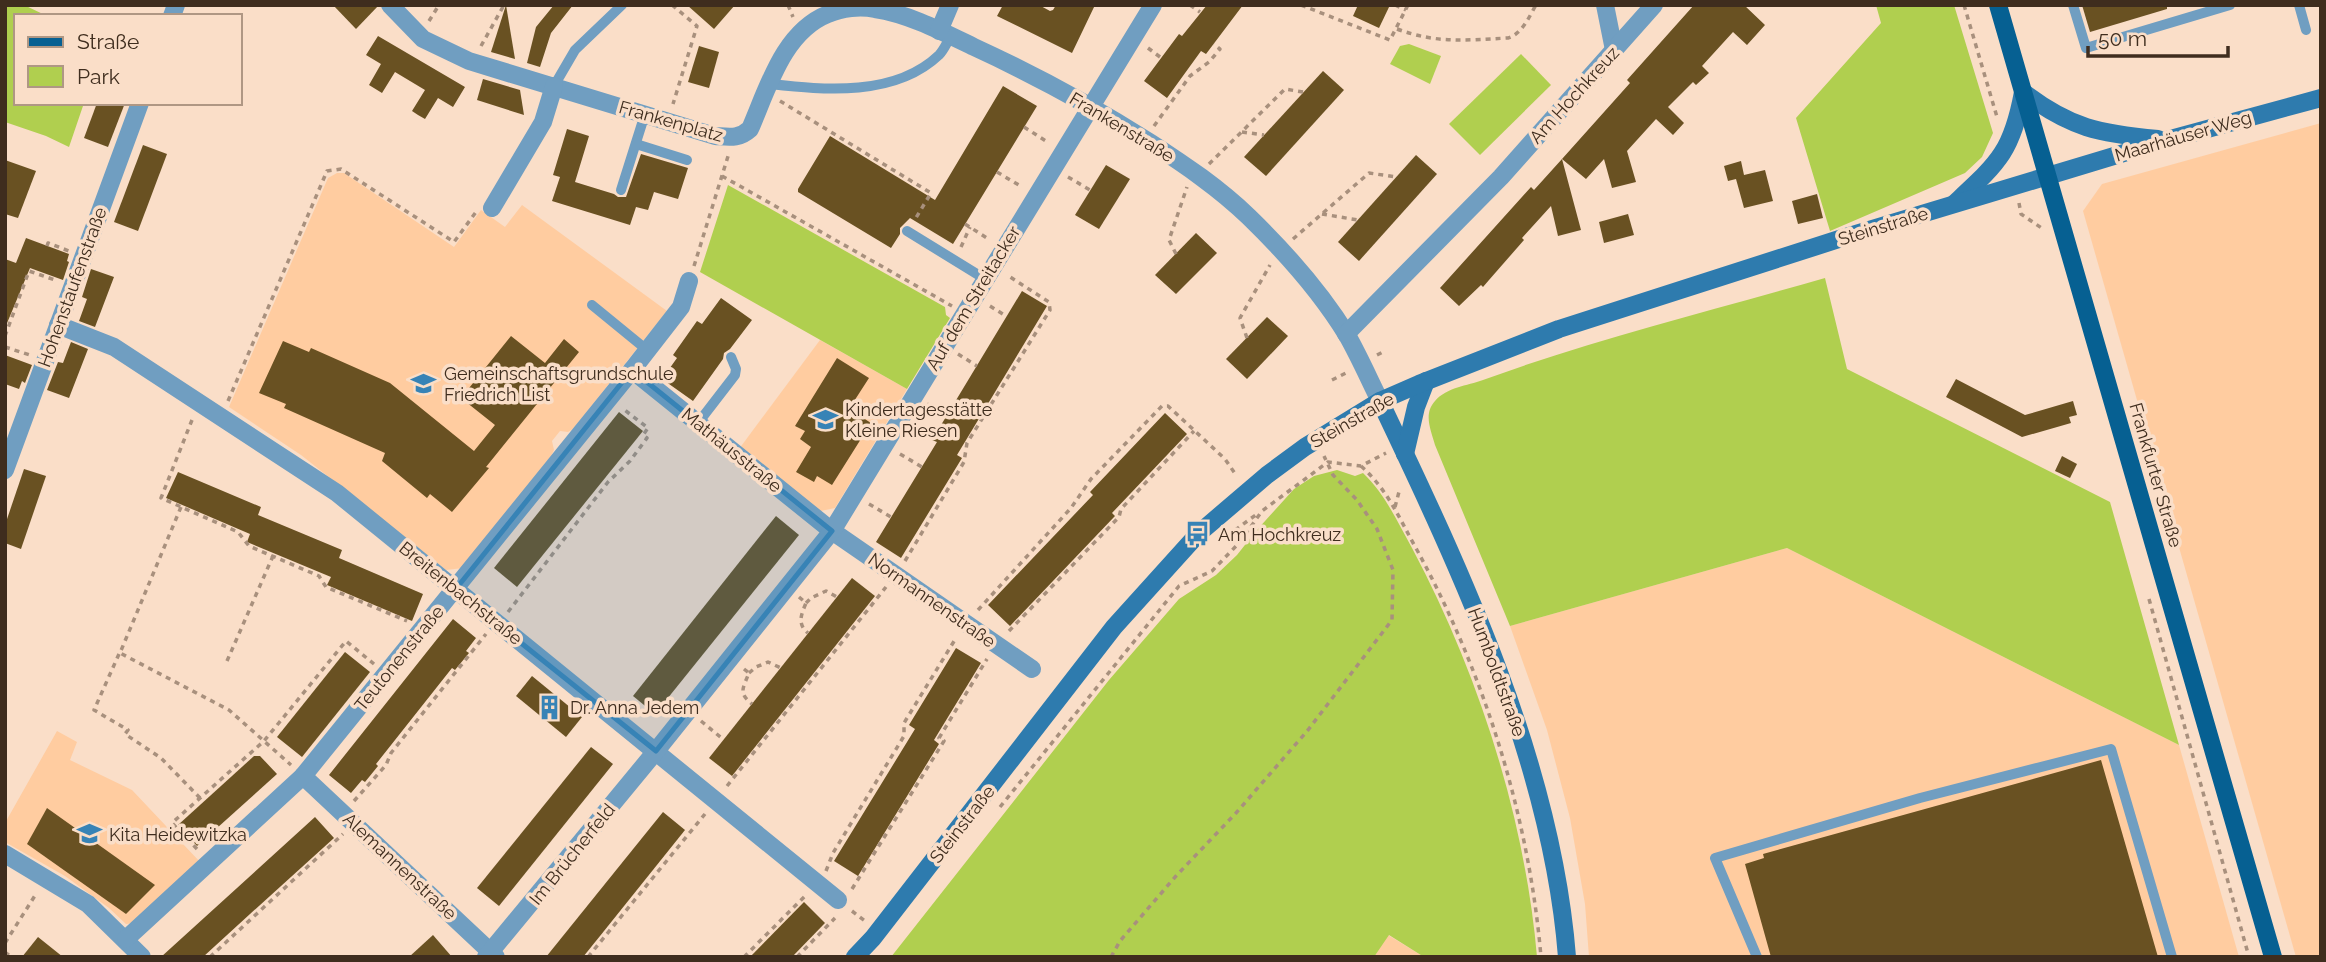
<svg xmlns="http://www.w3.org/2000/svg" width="2326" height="962" font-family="Raleway,sans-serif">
<rect width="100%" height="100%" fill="#fadec8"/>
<g fill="#ffcca0">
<polygon points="2321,123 2321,957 2296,957 2083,211 2102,184"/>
<polygon points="337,173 344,173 454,247 481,210 505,227 522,205 667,311 573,429 568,432 560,431 552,441 554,450 551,456 463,568 446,570 301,455 229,407 328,178"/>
<polygon points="820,340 907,389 835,508 816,512 739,449"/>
<polygon points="1787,548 2179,745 2239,957 1589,957 1585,904 1570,818 1547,730 1510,626"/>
<polygon points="57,731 77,742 70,760 132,790 200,862 133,923 126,924 109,908 65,876 5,842 5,823"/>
<polygon points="1388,935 1424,957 1374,957"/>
</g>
<g fill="#b0cf4f">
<polygon points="5,5 24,5 47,16 16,16 16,103 84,103 69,147 46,136 5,122"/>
<polygon points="1876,5 1954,5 1993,133 1982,157 1965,173 1830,231 1796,118 1881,23"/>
<polygon points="1409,44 1441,56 1430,84 1390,64 1400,46"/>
<polygon points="1521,54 1551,85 1480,155 1449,124"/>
<polygon points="728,185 945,307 946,315 950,318 907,389 700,272"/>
<path d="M1825,278L1847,369L2110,502L2179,745L1787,548L1510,626L1435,445C1431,430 1423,414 1435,401C1447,387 1467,386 1483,380C1595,339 1711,311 1825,278Z"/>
<path d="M1337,470L1355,476L1363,473C1385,494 1397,521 1412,548C1478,672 1525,817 1537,957H1424L1389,935L1374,957H891L1109,680L1179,599L1216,575L1237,555L1256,531L1294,489L1314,476Z"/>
</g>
<g fill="#695122">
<polygon points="333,5 379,5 356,29"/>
<polygon points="506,5 515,59 491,52"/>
<polygon points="554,5 573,5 551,33 540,67 527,63 536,27"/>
<polygon points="687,5 735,5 714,29"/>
<polygon points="1003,5 1039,5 1050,11 1053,10 1056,5 1095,5 1072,53 997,16"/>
<polygon points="1207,5 1243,5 1206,54 1201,51 1167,98 1144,81 1179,34 1182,36"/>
<polygon points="1358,5 1390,5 1379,28 1353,16"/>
<polygon points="1694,5 1744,5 1765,25 1747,45 1733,32 1702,66 1709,73 1696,85 1693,82 1668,107 1684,123 1673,135 1656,119 1627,151 1636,182 1612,188 1604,159 1586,179 1562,159 1630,83 1627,80"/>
<polygon points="2082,5 2167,5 2167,9 2090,32"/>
<polygon points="378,36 465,87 453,107 438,98 425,119 418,115 412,111 425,90 395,72 382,93 369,85 381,64 366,55"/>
<polygon points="699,46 719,52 709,88 688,82"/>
<polygon points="1323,71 1344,90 1266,176 1244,157"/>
<polygon points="483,79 520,90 524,115 477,100"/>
<polygon points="1003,86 1037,106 953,244 910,218 900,228 900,234 891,248 798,192 798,189 830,136 935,200"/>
<polygon points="97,103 125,103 108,147 84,138"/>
<polygon points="567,129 589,136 575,182 614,194 618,197 626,197 641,154 688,168 678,199 654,192 648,210 636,207 630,225 552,201 560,177 553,175"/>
<polygon points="143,145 167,154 138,231 114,222"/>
<polygon points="1416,155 1437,174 1359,261 1338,242"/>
<polygon points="1562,159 1581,230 1558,236 1551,206 1522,238 1524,240 1489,280 1483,287 1481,285 1459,306 1440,288 1531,187 1534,190"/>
<polygon points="5,160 36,171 18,218 5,214"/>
<polygon points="1741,161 1744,175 1765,170 1773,201 1744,208 1736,179 1728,181 1724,166"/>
<polygon points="1106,165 1130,179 1099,229 1075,215"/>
<polygon points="1817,194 1823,218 1798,224 1792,201"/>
<polygon points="1628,214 1634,235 1604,243 1599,222"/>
<polygon points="1196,233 1217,253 1176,294 1155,275"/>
<polygon points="26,238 69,254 67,261 69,262 63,280 30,268 5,328 5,259 16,263"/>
<polygon points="91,269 114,277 95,327 79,321 87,299 82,297"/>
<polygon points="1022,291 1047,306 957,455 962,458 901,558 876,542 937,442 932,440"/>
<polygon points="721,298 752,320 730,349 724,353 723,359 693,401 662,379 677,358 673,355 697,321 702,324"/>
<polygon points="1267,317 1288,336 1247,379 1226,359"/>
<polygon points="511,336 545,363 564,339 579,352 486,467 489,468 452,512 430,494 427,498 382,461 385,453 284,408 286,404 259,393 283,341 309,352 311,348 390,383 474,451 495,425 461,398"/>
<polygon points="71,342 88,349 69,398 47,390 58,362 63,363"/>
<polygon points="5,355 32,365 25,383 22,381 19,389 5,384"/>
<polygon points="837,358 869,378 849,409 871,423 832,485 817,476 814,482 796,472 811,447 800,439 805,431 795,426"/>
<polygon points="1956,379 2025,415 2073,401 2077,415 2069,417 2071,423 2022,437 1946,397"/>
<polygon points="619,412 643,431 517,587 494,568"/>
<polygon points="1165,413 1187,434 1112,513 1115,516 1010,626 988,605 1093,495 1090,492"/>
<polygon points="2062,456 2077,464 2070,478 2055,471"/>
<polygon points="24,469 46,476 21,549 5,543 5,525"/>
<polygon points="178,472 261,507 258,515 342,550 339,558 423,594 412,621 327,585 331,577 247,542 250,534 166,498"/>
<polygon points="776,516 799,535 655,714 633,696"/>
<polygon points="852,578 875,596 732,776 709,758"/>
<polygon points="453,619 476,638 466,651 469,653 455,670 452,668 376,764 378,766 365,782 362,780 351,793 329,775"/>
<polygon points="956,648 981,663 934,740 939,744 858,876 834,861 915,729 909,725"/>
<polygon points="345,652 370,672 302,757 277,737"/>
<polygon points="532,676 582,717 566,737 516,696"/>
<polygon points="591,747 613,764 499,906 477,888"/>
<polygon points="254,756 260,756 277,774 197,846 178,825"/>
<polygon points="2101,760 2158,957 1771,957 1745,864 1764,858 1763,854"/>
<polygon points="47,808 155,885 126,914 27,844"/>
<polygon points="663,812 685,830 600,936 583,957 546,957"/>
<polygon points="315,817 334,838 250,914 203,957 161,957"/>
<polygon points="804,902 825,923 792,957 750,957"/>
<polygon points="433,935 452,957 409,957"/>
<polygon points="38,937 63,957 22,957"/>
</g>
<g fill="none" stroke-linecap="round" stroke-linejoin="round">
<g stroke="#a8907d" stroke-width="3.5" stroke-dasharray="5 5" stroke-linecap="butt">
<polyline points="672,5 697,26 673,104"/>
<polyline points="788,5 793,17"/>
<polyline points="1190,5 1200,12"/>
<polyline points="1301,5 1390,40 1408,5"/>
<polyline points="1395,5 1406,10"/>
<polyline points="1964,5 1997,117"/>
<polyline points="429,21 439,5"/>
<path d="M1397,29C1438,44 1465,40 1508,38C1522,34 1529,17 1536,5"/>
<polyline points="481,46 504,5"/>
<polyline points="1148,48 1160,57"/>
<polyline points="780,101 931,193 914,221"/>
<polyline points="1154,126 1190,76 1209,62 1220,49 1214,44"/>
<polyline points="1024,127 1049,143"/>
<polyline points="1242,132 1264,135"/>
<polyline points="1209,164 1285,89 1303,92"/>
<polyline points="997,172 1022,187"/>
<polyline points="722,176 952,306"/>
<polyline points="1068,177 1090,190"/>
<polyline points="2019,203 2021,214 2043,229"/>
<polyline points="1322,214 1358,220"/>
<polyline points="965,224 990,240"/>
<polyline points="1293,239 1369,173 1396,177"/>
<polyline points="47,246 48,243 69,251"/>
<polyline points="961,247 970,227"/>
<polyline points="1176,254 1169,240 1187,187"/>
<polyline points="694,266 729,153"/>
<polyline points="990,306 1006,316"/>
<polyline points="5,336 29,271 55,280"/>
<polyline points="1247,338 1240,318 1270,265"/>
<polyline points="5,347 30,355"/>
<polyline points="958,354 977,366"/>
<polyline points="1377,355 1385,351"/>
<polyline points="1332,380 1346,373"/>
<polyline points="228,401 327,171 341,169 454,242 476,212"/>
<polyline points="927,404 947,416"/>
<polyline points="192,420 161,498 238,532 249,546 319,576 326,587 407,621"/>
<polyline points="900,454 922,467"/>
<path d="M1361,466C1388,490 1399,518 1417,550C1484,673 1529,816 1541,957"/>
<polyline points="869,504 891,517"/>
<polyline points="181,507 120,653 229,710 291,765"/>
<polyline points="1395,507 1400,488"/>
<polyline points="1227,536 1257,514"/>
<polyline points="905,561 964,462 967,443 1050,310 1049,302 1007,275"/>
<path d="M799,597L806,603C801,615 797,624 808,633"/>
<polyline points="2149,599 2249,957"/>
<polyline points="806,603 811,598 826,591 837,597"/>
<polyline points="978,610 1071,508 1091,479 1162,406 1168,406 1225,459 1236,475"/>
<polyline points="508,612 608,482 630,461 647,438 643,435 648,428 622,408"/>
<polyline points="1009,631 1119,517 1121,509 1194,431"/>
<polyline points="119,654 94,710 128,730 125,734 161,758 200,798"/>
<polyline points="227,661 273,556"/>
<path d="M744,669L749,673C743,688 738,693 752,704"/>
<polyline points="749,673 756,667 768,662 781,668"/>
<polyline points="701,721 724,740"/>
<polyline points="727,786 886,587"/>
<polyline points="354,801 386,765 391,753 486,634"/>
<polyline points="1000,807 1179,586 1212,571 1240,542 1262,511 1328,462 1361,466 1386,453"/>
<polyline points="197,849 172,823 264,741 346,641 374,664"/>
<polyline points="826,871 833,853 904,736 904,723 956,638"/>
<polyline points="852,889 944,741 939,738 987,659"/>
<polyline points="852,911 865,921"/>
<polyline points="5,943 36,894"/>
<polyline points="5,952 11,957"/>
<polyline points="210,957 343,834"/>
<polyline points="588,957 705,814"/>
<polyline points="744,957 806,895"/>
<polyline points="797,957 835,918"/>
<polyline points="1111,957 1120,941 1176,876 1236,813 1308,730 1392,620 1393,570 1377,529 1357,500 1333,475 1324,456"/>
</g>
<g stroke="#709ec1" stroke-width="10">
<polyline points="2073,5 2086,48 2230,5"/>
<polyline points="2299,5 2306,30"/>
<path d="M770,84C825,90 895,97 939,55C944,50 947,42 951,36"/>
<polyline points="554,86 575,50 622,5"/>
<polyline points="636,144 687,160"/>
<polyline points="621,190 645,114"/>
<polyline points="907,231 985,279"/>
<polyline points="592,305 647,350"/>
<polyline points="698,423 735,375 736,369 731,357"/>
<polyline points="1757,957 1715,858 1920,798 2111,749 2172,957"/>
</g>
<g stroke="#709ec1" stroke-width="18">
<path d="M390,5L423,39L469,61L715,136C730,137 739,139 750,129C768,88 783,32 828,14C842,8 860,6 875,9C909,14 943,32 974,47C1035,75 1094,107 1151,143C1185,165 1219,188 1249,217C1285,252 1320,291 1347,335C1359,356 1369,379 1380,401"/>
<polyline points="1605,5 1614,50"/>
<polyline points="172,16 176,5"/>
<polyline points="939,31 950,5"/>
<polyline points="492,208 543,122 554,86"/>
<polyline points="58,325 114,347 337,493 838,900"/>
<polyline points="1346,334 1501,177 1654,5"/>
<polyline points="632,370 832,531 1032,669"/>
<polyline points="5,470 140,103"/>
<polyline points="303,776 496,957"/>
<polyline points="5,854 88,904 142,957"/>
<polyline points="126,939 303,776 632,370 681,307 689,281"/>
<polyline points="486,957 656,751 832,531 1153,5"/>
</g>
<g stroke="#2e7bae" stroke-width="18">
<path d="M1955,203C1998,163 2012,152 2023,92C2070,128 2100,134 2158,139"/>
<path d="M1380,401C1462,573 1552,764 1567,957"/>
<polyline points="1405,454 1416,407 1426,381"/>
<polyline points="855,957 873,938 1114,627 1198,534 1267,475 1305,447 1380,401 1419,384 1559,329 1839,239 2167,140 2321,98"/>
</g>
<polyline stroke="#066092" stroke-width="18" points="1998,5 2273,957"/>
</g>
<path fill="#3783b6" fill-opacity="0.2" stroke="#3783b6" stroke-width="5" stroke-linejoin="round" d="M632,370L832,531L656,751L455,590Z"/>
<defs>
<symbol id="school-bare" viewBox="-9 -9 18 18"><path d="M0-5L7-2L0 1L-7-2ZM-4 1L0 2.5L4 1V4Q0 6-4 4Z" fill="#3783b6" stroke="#fadec8" stroke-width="2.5" paint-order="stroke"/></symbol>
<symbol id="bus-bare" viewBox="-9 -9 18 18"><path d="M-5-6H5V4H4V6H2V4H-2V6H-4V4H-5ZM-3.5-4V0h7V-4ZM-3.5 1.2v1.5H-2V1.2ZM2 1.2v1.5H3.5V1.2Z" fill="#3783b6" stroke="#fadec8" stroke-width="2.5" paint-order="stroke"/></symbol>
<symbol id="building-bare" viewBox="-9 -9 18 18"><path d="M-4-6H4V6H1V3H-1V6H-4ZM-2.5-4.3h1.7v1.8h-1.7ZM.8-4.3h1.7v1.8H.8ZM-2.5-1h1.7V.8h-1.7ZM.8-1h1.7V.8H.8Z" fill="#3783b6" stroke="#fadec8" stroke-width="2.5" paint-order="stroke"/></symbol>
</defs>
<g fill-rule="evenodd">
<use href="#school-bare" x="406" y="366" width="35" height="35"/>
<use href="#school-bare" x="808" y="402" width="35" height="35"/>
<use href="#bus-bare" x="1180" y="516" width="35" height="35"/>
<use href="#building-bare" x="532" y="690" width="35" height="35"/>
<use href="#school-bare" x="72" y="816" width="35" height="35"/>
</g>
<g text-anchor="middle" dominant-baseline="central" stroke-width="7" stroke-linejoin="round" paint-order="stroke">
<g font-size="18" fill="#3f2d1e" stroke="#fadec8">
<text transform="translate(1574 95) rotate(-48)">Am Hochkreuz</text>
<text transform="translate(671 121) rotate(16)">Frankenplatz</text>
<text transform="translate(1122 127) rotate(31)">Frankenstraße</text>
<text transform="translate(2183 136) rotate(-16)">Maarhäuser Weg</text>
<text transform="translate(1883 226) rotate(-17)">Steinstraße</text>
<text transform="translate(72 287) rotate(-70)">Hohenstaufenstraße</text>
<text transform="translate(973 298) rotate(-59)">Auf dem Streitacker</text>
<text transform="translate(1352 420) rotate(-30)">Steinstraße</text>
<text transform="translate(732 450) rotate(39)">Mathäusstraße</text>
<text transform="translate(2156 475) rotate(74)">Frankfurter Straße</text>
<text transform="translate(461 593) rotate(39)">Breitenbachstraße</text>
<text transform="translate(932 600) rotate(35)">Normannenstraße</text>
<text transform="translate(399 658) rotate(-51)">Teutonenstraße</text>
<text transform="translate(1497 672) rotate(70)">Humboldtstraße</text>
<text transform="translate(962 824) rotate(-52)">Steinstraße</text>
<text transform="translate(572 854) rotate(-51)">Im Brücherfeld</text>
<text transform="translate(400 866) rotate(43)">Alemannenstraße</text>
</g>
<g font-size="18" fill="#3f2d1e" stroke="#fadec8" text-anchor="start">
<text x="444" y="373">Gemeinschaftsgrundschule<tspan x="444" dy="21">Friedrich List</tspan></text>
<text x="845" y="409">Kindertagesstätte<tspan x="845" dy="21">Kleine Riesen</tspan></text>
<text x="1218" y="534">Am Hochkreuz</text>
<text x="570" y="707">Dr. Anna Jedem</text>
<text x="109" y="834">Kita Heidewitzka</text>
</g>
</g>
<rect width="2326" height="962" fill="none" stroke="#3f2d1e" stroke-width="14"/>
<rect x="14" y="14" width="228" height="91" fill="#fadec8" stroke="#af9784" stroke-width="2"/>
<rect x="28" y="37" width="35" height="10" fill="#066092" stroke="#af9784" stroke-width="2"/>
<text x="77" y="49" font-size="21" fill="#3f2d1e">Straße</text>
<rect x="28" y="66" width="35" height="21" fill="#b0cf4f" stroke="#af9784" stroke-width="2"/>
<text x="77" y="84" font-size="21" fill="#3f2d1e">Park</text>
<path d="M2088 46v10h140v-10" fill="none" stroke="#3f2d1e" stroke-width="3.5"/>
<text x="2098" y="46" font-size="21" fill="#3f2d1e" stroke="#fadec8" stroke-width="5" paint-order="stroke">50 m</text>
</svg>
